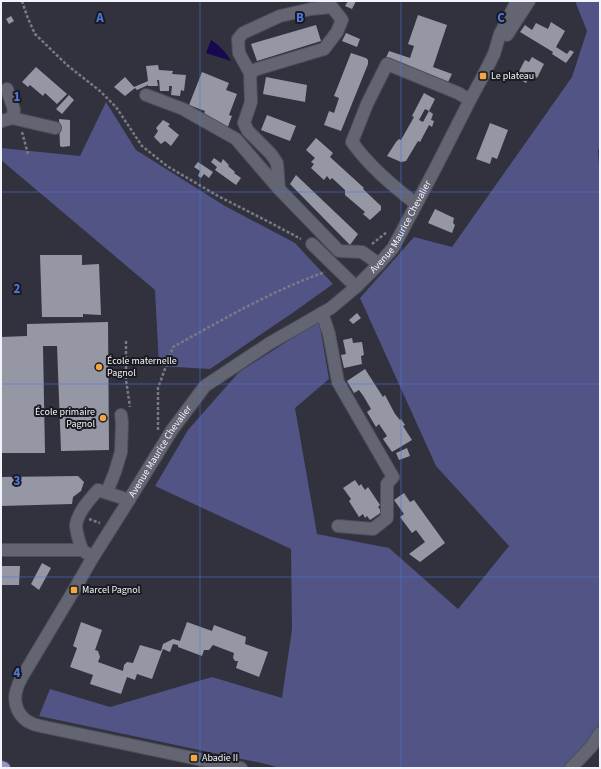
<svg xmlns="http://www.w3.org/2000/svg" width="601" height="769" font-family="'Source Sans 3',sans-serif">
<rect width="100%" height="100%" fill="#31323e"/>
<g fill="#515484">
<polygon points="575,1 600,1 600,147 598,150 600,178 600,723 588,743 566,767 535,768 280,768 266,764 39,716 50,689 110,707 212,677 282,698 292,629 291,549 155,486 188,430 239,372 319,321 329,379 295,408 317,534 389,548 458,609 509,546 436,466 360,298 414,237 452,247 572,77 587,31"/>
<polygon points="106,102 136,150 225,206 295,243 333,284 291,314 210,369 159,366 155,290 1,160 1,148 80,156"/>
</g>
<path fill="#16094f" d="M211,40C220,46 226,52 231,61L206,53Z"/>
<g fill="#9697a5">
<polygon points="348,1 356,1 352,9 345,6"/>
<polygon points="418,15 447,25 433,67 452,74 447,84 385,60 389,51 410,58 414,46 408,44"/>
<polygon points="11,16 14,21 9,24 6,19"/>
<polygon points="551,22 565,31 556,47 567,54 570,50 574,52 566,63 552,54 553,52 520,32 525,25 532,30 536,23 548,29"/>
<polygon points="316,25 321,41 257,61 251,44"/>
<polygon points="346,33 360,39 357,47 342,41"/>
<polygon points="351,53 366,58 368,60 368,64 341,131 324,125 329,111 334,113 339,98 334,96"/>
<polygon points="532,57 544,64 537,78 531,74 526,83 516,77 525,60 529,62"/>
<polygon points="158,65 159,70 173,71 172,74 186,75 184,91 181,90 180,96 171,95 172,86 169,86 169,91 160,91 159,80 157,80 158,86 148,86 148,85 137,90 135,88 125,96 114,87 125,77 134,87 148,81 146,66"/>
<polygon points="36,67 67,94 57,104 45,93 43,96 30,85 28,87 22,82"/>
<polygon points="202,72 229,83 226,90 237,94 229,115 232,116 227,129 203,117 205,111 189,105"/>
<polygon points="266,77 307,85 305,102 263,94"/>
<polygon points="424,93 435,99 429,111 425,109 419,120 423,122 429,111 433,114 431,120 434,121 432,127 429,125 420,142 418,141 406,161 401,162 387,156 396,142 399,139 401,140 414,117 412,116"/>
<polygon points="69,95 74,100 62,114 56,109"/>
<polygon points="267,115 296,126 290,141 261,130"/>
<polygon points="59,119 70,120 70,146 62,147 60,146"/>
<polygon points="163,120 170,124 168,126 179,135 171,146 165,141 161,144 154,137 158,131 156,128"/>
<polygon points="490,123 508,130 497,159 492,157 490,164 476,159"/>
<polygon points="316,138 333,153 330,157 364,188 363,189 381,206 381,210 370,220 363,214 365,212 345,195 345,190 332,178 330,180 327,176 324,180 311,168 314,164 311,162 315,158 306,150"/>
<polygon points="214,158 221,163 223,159 229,165 228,166 235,172 234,173 241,178 236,185 215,170 217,167 211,162"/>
<polygon points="198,162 213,172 209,178 204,174 201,178 198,176 200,171 194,167"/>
<polygon points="296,175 358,234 350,245 290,184"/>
<polygon points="435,209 454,218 453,223 455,225 452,233 428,223"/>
<polygon points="40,255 82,255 82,265 99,264 101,315 83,314 83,317 42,317"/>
<polygon points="357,313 361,318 353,324 349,320"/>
<polygon points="108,322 109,450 61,451 57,346 43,346 45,453 1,453 1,337 27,336 27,324"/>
<polygon points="352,338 353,343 362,342 364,355 361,356 362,364 344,368 341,355 346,354 343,340"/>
<polygon points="365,369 383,397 385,395 395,414 400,420 401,419 405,425 403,426 412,440 392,452 383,439 387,436 379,424 376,427 367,412 371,409 364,397 359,390 354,393 347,381"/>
<polygon points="407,448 410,456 399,460 396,453"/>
<polygon points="78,476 84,482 81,491 73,497 72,504 1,506 1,477"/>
<polygon points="355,480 359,486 361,484 365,490 368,487 380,505 378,507 382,512 370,520 367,516 365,518 363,514 359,517 349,501 351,499 343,488"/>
<polygon points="404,493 410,502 414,500 445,543 420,562 409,554 425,542 416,530 412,533 400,517 404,514 394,500"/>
<polygon points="42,563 51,568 39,590 31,584"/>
<polygon points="1,566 20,566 19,585 1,585"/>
<polygon points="81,622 102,630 95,650 98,651 100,657 98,662 123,671 124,665 127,662 133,663 140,645 161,651 163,644 173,639 180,641 187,622 212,631 214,625 246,637 245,644 268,652 259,677 236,668 238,661 235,661 233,658 234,653 213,645 209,650 204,650 202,656 178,647 178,645 173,644 170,652 163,649 152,679 137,674 135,680 127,677 121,694 90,684 93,675 70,667 77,648 73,646"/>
</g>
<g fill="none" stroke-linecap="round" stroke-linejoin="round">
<defs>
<g id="minor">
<polyline points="507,35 529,1"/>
<polyline points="250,73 257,69 324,49 337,32 342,20 332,7 311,9 280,16 243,33 238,39 239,53 250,73 251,102 244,123 248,131 271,154 277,163 279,189"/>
<polyline points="146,95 183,109 236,139 279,189 339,251 362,252 379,264"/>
<polyline points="12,118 55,128"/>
<polyline points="1,120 2,121 12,118 14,110 7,89"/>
<path d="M416,204C393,186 369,166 352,142L367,104L387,64L458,93L470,100"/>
<polyline points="312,244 356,287"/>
<polyline points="322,313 329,334 338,382 393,477 387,484 387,518 373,529 338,526"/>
<polyline points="107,492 115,472 121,452 122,422 121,415"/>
<polyline points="1,550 82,550 88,554"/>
<path d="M82,550C80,544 76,531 76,525C78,512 90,499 98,490L129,500"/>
<path id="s1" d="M241,768L40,726C37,725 34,725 31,723C19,718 13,704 16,692C17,687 19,682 22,677L74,590L93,557L124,508L172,430L205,386L270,343L331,308L356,287L379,264L393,248L435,169L470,100L483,76L494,54L500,34L517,1"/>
<polyline points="571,768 591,747 600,733"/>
</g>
<polyline id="major" points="1,767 4,768"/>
</defs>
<use href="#minor" stroke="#4d4e58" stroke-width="14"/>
<use href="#major" stroke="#4d4e58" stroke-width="14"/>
<g stroke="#797a85" stroke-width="2.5" stroke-dasharray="3 2" stroke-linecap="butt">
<polyline points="22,1 27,16 35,34 67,65 100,91 116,107 142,146 167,166 218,196 269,222 301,239"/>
<polyline points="22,132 28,154"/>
<polyline points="372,244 387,232"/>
<polyline points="126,341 126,380 130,407"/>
<path d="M158,430V388L173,347C222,320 271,291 325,272"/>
<polyline points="89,519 100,523"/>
</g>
<use href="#minor" stroke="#636572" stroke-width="12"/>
<use href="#major" stroke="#9296c1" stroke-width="12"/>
</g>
<path fill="none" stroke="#5277e1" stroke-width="1" stroke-opacity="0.55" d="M200,1V768M401,1V768M1,192H600M1,384H600M1,577H600"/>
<g fill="#f2a541" stroke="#1a1b20" stroke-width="1.5">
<rect x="479" y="72" width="8" height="8" rx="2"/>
<circle cx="99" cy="367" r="4"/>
<circle cx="103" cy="418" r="4"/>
<rect x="70" y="586" width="8" height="8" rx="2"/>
<rect x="190" y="754" width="8" height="8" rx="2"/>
</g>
<g text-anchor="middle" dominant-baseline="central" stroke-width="4" stroke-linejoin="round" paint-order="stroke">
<g font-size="10" fill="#f2f3fb" stroke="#1a1b20" text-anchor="start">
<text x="491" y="76">Le plateau</text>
<text x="107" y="361">École maternelle<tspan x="107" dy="12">Pagnol</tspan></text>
<text x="95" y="412" text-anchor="end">École primaire<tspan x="95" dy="12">Pagnol</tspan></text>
<text x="82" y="590">Marcel Pagnol</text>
<text x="202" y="758">Abadie II</text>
</g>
<g font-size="10" fill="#f2f3fb" stroke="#1a1b20">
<text stroke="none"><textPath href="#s1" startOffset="869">Avenue Maurice Chevalier</textPath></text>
<text stroke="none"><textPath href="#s1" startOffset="533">Avenue Maurice Chevalier</textPath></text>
</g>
</g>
<g font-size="13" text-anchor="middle" font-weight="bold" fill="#5277e1" stroke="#1a1b20" stroke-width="4" stroke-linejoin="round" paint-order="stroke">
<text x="100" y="22">A</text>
<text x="300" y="22">B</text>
<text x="501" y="22">C</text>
<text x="17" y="101">1</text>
<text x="17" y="293">2</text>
<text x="17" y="485">3</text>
<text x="17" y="677">4</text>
</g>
<rect width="601" height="769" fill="none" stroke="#f2f3fb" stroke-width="4"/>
</svg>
